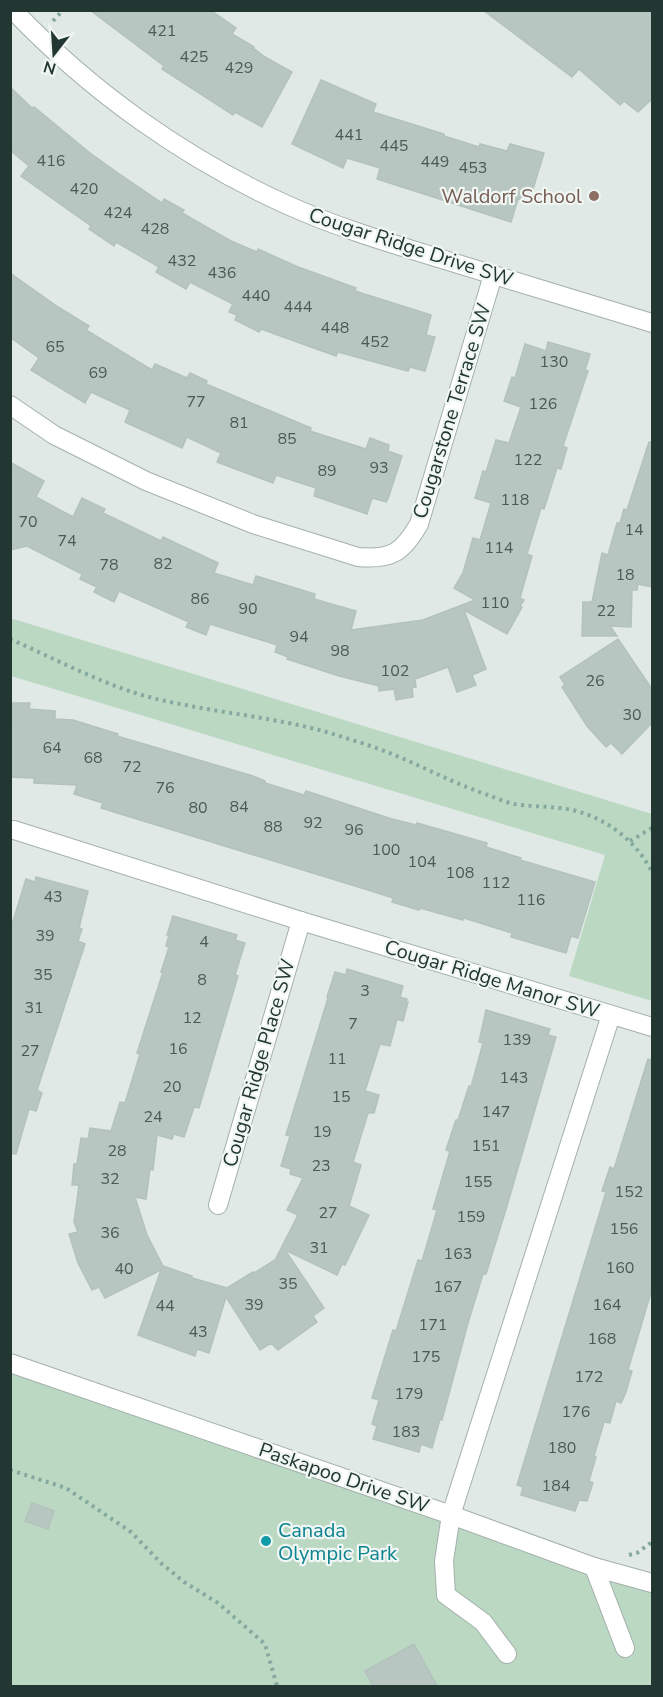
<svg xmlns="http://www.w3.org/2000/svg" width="663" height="1697" font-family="'Nunito Sans',sans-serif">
<rect width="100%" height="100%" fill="#e0e9e5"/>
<g fill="#bbd8c3">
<polygon points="10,618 652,814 652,1001 569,976 605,855 11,676"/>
<polygon points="11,1363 652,1583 652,1686 11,1686"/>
</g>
<g fill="#b8c6c1" stroke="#b3c2bc" stroke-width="1.5">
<polygon points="90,10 210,10 236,28 232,34 254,47 253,48 265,57 292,72 262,127 235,112 233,115 162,69 164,66"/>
<polygon points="483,10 652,10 652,99 638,112 624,101 620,105 579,69 572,77"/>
<polygon points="321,80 376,104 373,112 444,134 444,136 479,147 480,144 507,151 510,144 544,153 529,202 518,199 511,222 377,179 380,168 347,158 343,168 292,144"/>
<polygon points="10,87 32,108 34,107 90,153 118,173 162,203 164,199 184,210 182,213 231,241 257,252 258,249 298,267 356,288 355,291 431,315 426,335 435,337 425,371 410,367 408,371 338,352 336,356 261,329 259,332 235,320 237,315 229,312 233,304 190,282 186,289 156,272 159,267 116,242 114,246 89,229 91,226 21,176 29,166 10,150"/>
<polygon points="10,273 58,307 89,326 86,330 152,370 155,364 187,378 190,373 207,381 206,384 311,428 310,431 366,449 370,438 389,445 388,451 402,456 388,499 386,502 372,498 367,514 314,496 316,488 276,475 273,483 217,462 221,453 187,437 182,448 125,422 130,410 91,392 85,403 44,378 31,370 39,358 10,337"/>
<polygon points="548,342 590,354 585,370 588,371 563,446 567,448 561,469 557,468 544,509 541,508 527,554 532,556 520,598 524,600 520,606 522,607 507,634 464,610 486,669 472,675 476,685 457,692 448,667 415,679 416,687 412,688 413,697 396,700 394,689 379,691 379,686 339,676 287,659 288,657 275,652 277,645 210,624 206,635 186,627 189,622 119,591 114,602 94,592 97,587 80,579 82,574 27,546 10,550 10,462 44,481 36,497 73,517 82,498 105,509 103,513 161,541 163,537 218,563 214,573 253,585 256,576 315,594 314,599 356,611 351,630 423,620 475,600 454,588 463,573 473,538 480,540 491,503 475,498 483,471 486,472 496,440 509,443 521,407 504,401 512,377 515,378 525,344 546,351"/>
<polygon points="649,442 652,443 652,587 638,584 637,590 632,590 631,627 610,626 617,636 582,636 583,602 592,602 602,553 608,555 617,523 620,523 624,509 627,510"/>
<polygon points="618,639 652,689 652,723 622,754 611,743 606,747 587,726 562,687 565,685 560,677"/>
<polygon points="12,703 30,703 29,709 55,711 55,719 73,720 118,734 117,736 253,776 265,781 265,783 304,795 306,791 392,819 416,825 417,823 487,843 486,847 521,858 520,860 595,882 578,938 571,936 566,953 511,937 512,933 464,918 463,920 420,908 419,910 392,902 393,898 368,890 101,808 103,803 74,794 77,785 34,783 34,778 10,777"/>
<polygon points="36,877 88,891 79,928 82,929 78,941 85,944 37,1090 42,1093 36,1111 29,1109 16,1154 10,1153 10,931 26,879 35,882"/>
<polygon points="173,916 237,935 235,940 245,943 235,975 238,976 199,1108 194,1107 184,1137 174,1134 172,1139 157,1135 153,1170 150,1169 146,1199 135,1197 147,1235 163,1266 192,1276 192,1278 227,1288 253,1272 254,1273 275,1260 298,1215 287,1210 303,1178 290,1174 291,1169 281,1166 290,1136 286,1135 328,998 327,997 335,972 346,975 347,969 403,986 400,997 407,999 406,1002 408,1002 403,1021 397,1019 390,1046 380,1044 365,1091 379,1095 374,1113 368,1113 353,1162 361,1165 349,1206 369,1215 345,1265 342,1264 337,1275 285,1250 324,1308 313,1316 317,1322 278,1350 271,1343 260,1350 226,1297 209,1353 197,1349 195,1356 138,1335 161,1270 105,1298 99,1287 92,1290 78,1263 69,1234 78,1232 74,1222 79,1185 72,1185 74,1164 77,1164 81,1138 88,1139 90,1128 111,1131 120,1102 125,1103 140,1054 137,1053 163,972 161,972 169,947 166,946 169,935 167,935"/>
<polygon points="486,1010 550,1029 548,1035 556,1037 507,1206 486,1274 483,1274 468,1323 442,1420 440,1419 432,1448 421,1444 419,1452 373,1439 377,1426 372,1424 379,1400 372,1398 393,1330 396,1331 418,1260 422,1261 437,1210 433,1209 450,1151 446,1150 456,1120 458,1120 469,1086 471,1087 483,1043 479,1042"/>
<polygon points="648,1059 652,1060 652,1289 628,1370 632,1371 626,1392 621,1403 616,1401 610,1423 604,1422 594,1456 596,1457 589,1481 593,1483 587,1501 579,1500 575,1511 521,1495 523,1487 517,1485 606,1192 602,1191 610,1167 614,1169"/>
<polygon points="32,1503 54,1511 48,1529 25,1521"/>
<polygon points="414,1644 437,1686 373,1686 365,1671"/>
</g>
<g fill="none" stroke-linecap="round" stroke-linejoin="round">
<defs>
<g id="minor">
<path d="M13,10C90,91 184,158 285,204C338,228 393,244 448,261C516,282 584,302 652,323"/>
<path d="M10,405L54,435L146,481L253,524L358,557C392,560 403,552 419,524L493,275"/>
<polyline points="10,830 14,830 301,921 652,1027"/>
<polyline points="218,1205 301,921"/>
<polyline points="10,1363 451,1515 594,1567 625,1648"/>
<polyline points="594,1567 652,1583"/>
<polyline points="507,1654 483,1622 446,1595 444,1561 451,1515 611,1015"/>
</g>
</defs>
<use href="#minor" stroke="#a3b0ac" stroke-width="20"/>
<g stroke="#84a99e" stroke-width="4" stroke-dasharray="3 4.5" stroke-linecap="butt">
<polyline points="53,21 63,10"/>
<path d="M10,639C56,659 105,686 153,698C209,712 267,716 323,731C346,738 370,745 392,754C424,767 455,784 488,795C496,798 505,802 514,804C533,807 553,806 572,810C607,818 636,841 652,872"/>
<polyline points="630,841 652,828"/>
<polyline points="10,1470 66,1488 131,1532 162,1564 184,1582 218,1603 265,1644 277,1686"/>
<polyline points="629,1555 637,1553 652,1542"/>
</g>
<use href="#minor" stroke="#fff" stroke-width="18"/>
</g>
<circle fill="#8d6e63" stroke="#f0f6f3" stroke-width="2" cx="594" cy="196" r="6"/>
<circle fill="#0f9aa8" stroke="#f0f6f3" stroke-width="2" cx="266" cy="1541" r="6"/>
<g text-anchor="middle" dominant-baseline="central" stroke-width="4.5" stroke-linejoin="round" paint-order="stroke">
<g font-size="16" fill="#485b56">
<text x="162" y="31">421</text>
<text x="194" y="57">425</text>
<text x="239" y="68">429</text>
<text x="349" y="135">441</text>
<text x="394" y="146">445</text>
<text x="51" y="161">416</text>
<text x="435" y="162">449</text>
<text x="473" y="168">453</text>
<text x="84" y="189">420</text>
<text x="118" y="213">424</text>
<text x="155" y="229">428</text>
<text x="182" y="261">432</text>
<text x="222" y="273">436</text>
<text x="256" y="296">440</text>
<text x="298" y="307">444</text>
<text x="335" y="328">448</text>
<text x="375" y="342">452</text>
<text x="55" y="347">65</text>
<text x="554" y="362">130</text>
<text x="98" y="373">69</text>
<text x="196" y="402">77</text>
<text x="543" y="404">126</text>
<text x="239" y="423">81</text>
<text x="287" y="439">85</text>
<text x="528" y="460">122</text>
<text x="379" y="468">93</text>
<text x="327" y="471">89</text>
<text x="515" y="500">118</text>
<text x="28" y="522">70</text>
<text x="634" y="530">14</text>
<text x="67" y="541">74</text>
<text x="499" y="548">114</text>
<text x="163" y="564">82</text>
<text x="109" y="565">78</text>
<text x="625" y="575">18</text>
<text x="200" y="599">86</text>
<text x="495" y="603">110</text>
<text x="248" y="609">90</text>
<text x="606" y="611">22</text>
<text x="299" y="637">94</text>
<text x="340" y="651">98</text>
<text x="395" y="671">102</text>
<text x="595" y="681">26</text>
<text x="632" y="715">30</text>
<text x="52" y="748">64</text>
<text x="93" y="758">68</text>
<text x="132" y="767">72</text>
<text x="165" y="788">76</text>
<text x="239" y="807">84</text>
<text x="198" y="808">80</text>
<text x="313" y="823">92</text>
<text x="273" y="827">88</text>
<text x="354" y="830">96</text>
<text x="386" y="850">100</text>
<text x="422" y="862">104</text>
<text x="460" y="873">108</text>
<text x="496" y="883">112</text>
<text x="53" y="897">43</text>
<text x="531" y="900">116</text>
<text x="45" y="936">39</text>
<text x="204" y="942">4</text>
<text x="43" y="975">35</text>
<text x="202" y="980">8</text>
<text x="365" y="991">3</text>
<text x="34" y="1008">31</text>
<text x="192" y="1018">12</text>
<text x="353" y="1024">7</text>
<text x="517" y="1040">139</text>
<text x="178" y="1049">16</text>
<text x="30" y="1051">27</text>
<text x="337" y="1059">11</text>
<text x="514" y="1078">143</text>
<text x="172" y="1087">20</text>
<text x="341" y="1097">15</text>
<text x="496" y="1112">147</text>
<text x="153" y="1117">24</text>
<text x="322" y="1132">19</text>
<text x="486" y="1146">151</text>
<text x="117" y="1151">28</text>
<text x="321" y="1166">23</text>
<text x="110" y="1179">32</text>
<text x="478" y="1182">155</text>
<text x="629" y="1192">152</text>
<text x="328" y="1213">27</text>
<text x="471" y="1217">159</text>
<text x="624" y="1229">156</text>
<text x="110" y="1233">36</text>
<text x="319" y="1248">31</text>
<text x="458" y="1254">163</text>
<text x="620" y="1268">160</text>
<text x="124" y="1269">40</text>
<text x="288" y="1284">35</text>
<text x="448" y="1287">167</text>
<text x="254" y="1305">39</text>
<text x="607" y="1305">164</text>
<text x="165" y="1306">44</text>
<text x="433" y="1325">171</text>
<text x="198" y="1332">43</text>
<text x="602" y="1339">168</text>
<text x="426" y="1357">175</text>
<text x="589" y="1377">172</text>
<text x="409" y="1394">179</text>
<text x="576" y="1412">176</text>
<text x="406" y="1432">183</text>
<text x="562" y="1448">180</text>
<text x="556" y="1486">184</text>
</g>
<g font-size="20" fill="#785e54" stroke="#f0f6f3" text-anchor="end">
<text x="582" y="196">Waldorf School</text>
</g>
<g font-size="20" fill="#223732" stroke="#f0f6f3">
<text transform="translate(411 247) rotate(18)">Cougar Ridge Drive SW</text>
<text transform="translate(452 411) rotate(-73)">Cougarstone Terrace SW</text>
<text transform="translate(492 979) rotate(17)">Cougar Ridge Manor SW</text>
<text transform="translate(259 1063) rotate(-74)">Cougar Ridge Place SW</text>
<text transform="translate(344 1478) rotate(19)">Paskapoo Drive SW</text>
</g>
<g font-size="20" fill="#0d838f" stroke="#f0f6f3" text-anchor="start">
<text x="278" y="1530">Canada<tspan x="278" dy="23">Olympic Park</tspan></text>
</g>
</g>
<rect width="663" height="1697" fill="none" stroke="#223732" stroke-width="24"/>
<g transform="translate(54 54) rotate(197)" stroke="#f0f6f3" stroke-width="4.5" paint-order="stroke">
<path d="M0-4.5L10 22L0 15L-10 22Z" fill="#223732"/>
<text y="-9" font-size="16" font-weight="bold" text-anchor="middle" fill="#223732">N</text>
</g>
</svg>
